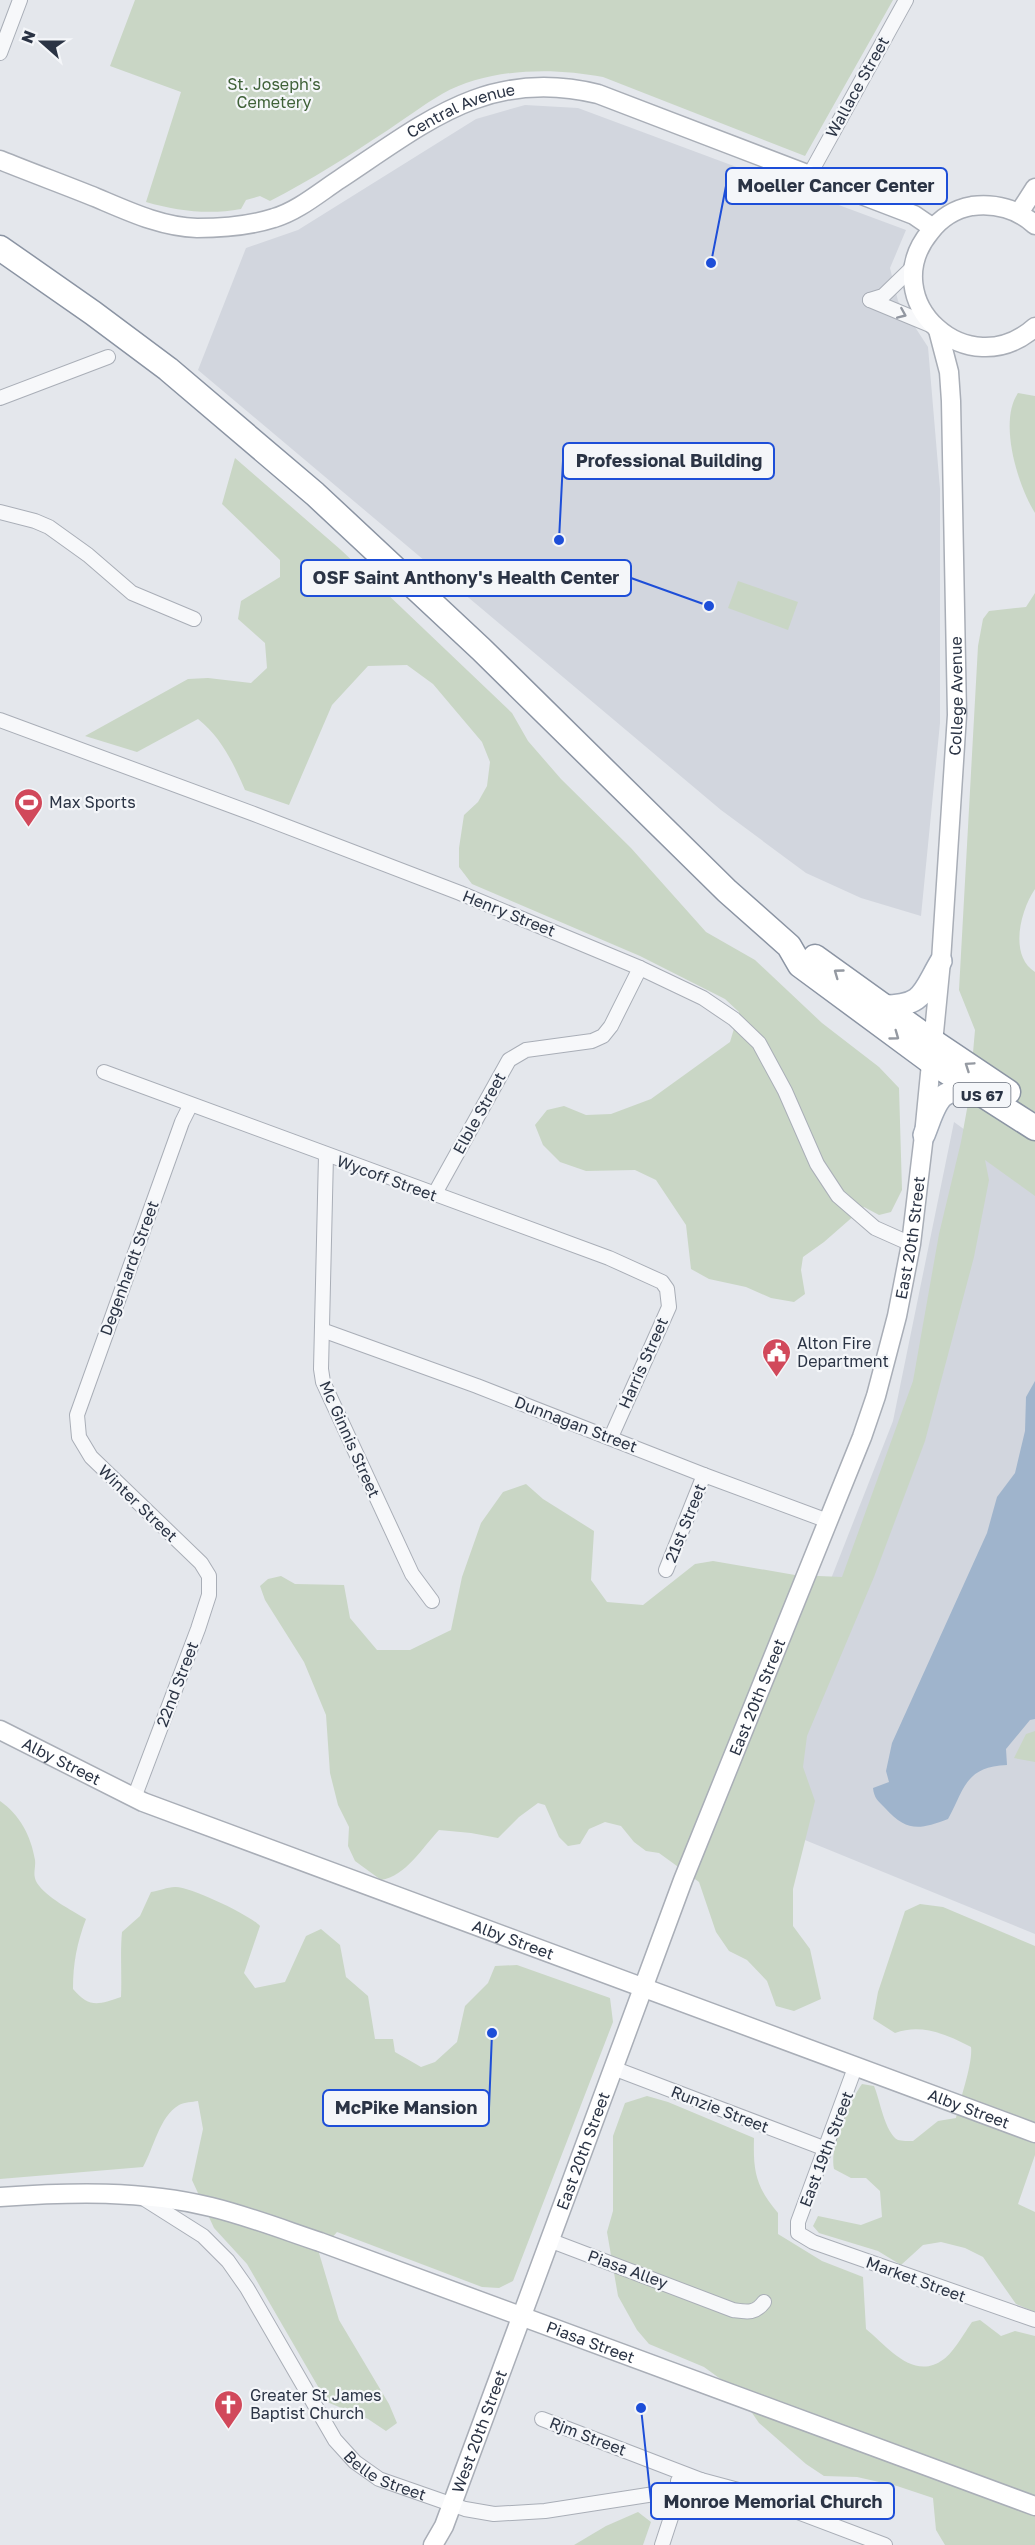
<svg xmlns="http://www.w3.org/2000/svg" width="1035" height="2545" font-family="'Golos Text',sans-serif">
<rect width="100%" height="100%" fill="#e4e7ec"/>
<g fill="#d2d6de">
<polygon points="525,105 578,108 906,230 890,268 898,301 928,347 940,489 940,723 921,916 861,898 806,873 721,810 198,370 246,248 298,230 476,119"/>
<polygon points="954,1122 1035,1181 1035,1934 739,1813 893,1421"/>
</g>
<g fill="#c9d6c5">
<path d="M135,0H893L805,156L603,77C552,67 489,68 442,94C423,105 406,118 388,130C350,155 311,180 270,201L260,196L246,200L241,209C209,215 177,211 146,202L181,92L110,66Z"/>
<path d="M1018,393L1035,396V513C1018,486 998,422 1018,393Z"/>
<path d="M235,458L341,550L512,713L528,741L561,779L631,848L706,932L755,960L822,1023L879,1067L899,1088L902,1190L891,1212L879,1215L864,1207L824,1242L803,1257L801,1270L805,1294L794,1302L771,1298L746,1287L709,1279L691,1269L686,1225L656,1180L635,1170L586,1171L560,1162L543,1145L535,1125L547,1110L564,1106L586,1115L611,1114L651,1099L730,1042L739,1012L725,999L640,956L472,884L459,867V848L464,815L478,802L487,786L490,762L482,742L433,684L407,665L368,666L332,705L289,805L245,790C234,764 221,737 198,719L137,752L85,736L188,679L208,678L251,683L267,668L265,643L238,619L241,601L280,577V560L222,504Z"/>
<polygon points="738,581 798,602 788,630 728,608"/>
<path d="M1035,593V889C1020,911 1009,956 1035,972V1196L985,1160L989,1180L974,1257L925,1441L874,1577L807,1736L803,1767L815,1801L793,1889V1926L810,1949L821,1999L794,2011L776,2006L767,1981L747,1960L729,1951L716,1932L699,1882L659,1853L646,1851L634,1842L621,1826L605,1822L589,1829L580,1844L568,1846L559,1837L545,1805L538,1803L519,1817L498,1838L471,1833L439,1830C422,1848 406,1876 381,1880L355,1861L348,1846L349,1827L338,1805L330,1773L326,1715L304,1662L265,1600L260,1586L268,1579L281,1576L295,1584L344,1585L350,1618L377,1650H410L451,1630L462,1577L481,1523L503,1492L526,1484L543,1499L594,1531L591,1580L607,1602L643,1605L695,1564L713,1561L795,1575L842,1577L913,1381L939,1234L961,1142L969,1098L975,1030L959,990L978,646L983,619L989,611L1026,607Z"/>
<polygon points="1035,1731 1035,1762 1014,1758 1026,1734"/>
<path d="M0,1801C20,1815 31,1836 35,1860C36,1869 32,1874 37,1883C46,1897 71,1910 86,1919C77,1943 73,1963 73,1989C89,2008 98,2005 121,1997C122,1975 120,1954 122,1932L140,1916L151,1892C159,1891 167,1887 175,1887C189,1886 250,1915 260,1926L244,1973L255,1988L285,1982L306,1936L321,1929L340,1945L346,1977L368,1996L375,2039H393L395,2052L421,2067L435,2062L457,2042L465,2006L488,1983L495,1966L517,1965L610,1998L613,2022L513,2281L499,2288L482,2287L337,2232L319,2253L339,2320L389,2404L397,2423L386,2431L368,2419L327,2402L247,2264L214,2228L192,2180L203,2129L198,2101C192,2102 185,2102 179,2105C159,2117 154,2148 143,2167L0,2179Z"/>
<path d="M920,1904L943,1907L1035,1946V2155L1018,2204L1035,2212V2312L1016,2304L983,2257L965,2248L941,2242L923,2245L901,2265L878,2251L819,2233L813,2226L818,2216L861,2225L882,2217L880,2191L866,2178H851L834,2169C829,2148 849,2102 862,2084L874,2086C880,2100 885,2133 898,2140C901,2141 909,2141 913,2141L938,2121L956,2118C960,2099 973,2064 971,2047C948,2035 922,2023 895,2033L873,2019L878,1992L905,1911Z"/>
<path d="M647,2096L668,2102L754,2138C753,2172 756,2187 778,2213V2234L822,2261L863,2277L866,2329C888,2347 914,2382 944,2359C953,2353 965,2332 972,2322L980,2320L1001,2336L1015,2331L1035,2336V2545H945L936,2530L933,2498L897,2486L857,2477L824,2476L806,2464L759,2423L737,2391L704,2367L649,2344L637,2330L618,2296L607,2232L613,2211V2136L625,2103Z"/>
<polygon points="638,2512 651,2522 643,2545 574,2545 606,2526"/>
</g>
<path fill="#9fb4cc" d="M1035,1381V1719L1030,1720L1006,1749L1007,1765C965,1767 965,1788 948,1819C919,1830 907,1832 885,1808C878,1801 874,1798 873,1788L889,1782L886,1771L892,1743L987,1533L997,1497L1015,1473L1025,1431L1026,1397Z"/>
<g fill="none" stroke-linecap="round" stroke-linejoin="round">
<defs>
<g id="street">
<polyline points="0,53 20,0"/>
<polyline points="810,174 906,0"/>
<polyline points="870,300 935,327"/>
<polyline points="870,300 883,296 915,265"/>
<polyline points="0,398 108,357"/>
<polyline points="0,512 35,521 49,527 88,555 132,593 194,619"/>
<polyline points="0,720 254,814 460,893 640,968 703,998 734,1019 759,1043 785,1091 817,1164 838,1196 875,1228 911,1244"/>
<polyline points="104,1072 609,1258 662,1282 667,1289 669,1307 611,1437"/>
<polyline points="326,1155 321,1369 323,1382 412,1574 432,1601"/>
<polyline points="434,1195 509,1060 526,1050 592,1041 603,1036 611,1026 640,968"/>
<polyline points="322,1330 477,1386 704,1475 828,1521"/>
<polyline points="666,1570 704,1475"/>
<polyline points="134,1798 198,1629 209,1595 209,1576 201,1563 91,1457 79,1437 77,1415 182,1122 190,1106"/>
<polyline points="856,2065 798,2222 798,2233 813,2242 1035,2320"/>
<polyline points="613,2068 826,2149"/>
<path id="s1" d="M143,2198L203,2236L228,2261L247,2288L335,2440L355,2462L379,2479L465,2509L494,2514L545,2511L680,2490L701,2480L742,2491L885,2545"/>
<path d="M549,2240L733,2310C747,2312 755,2314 764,2302"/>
<polyline points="542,2419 701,2480"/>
<polyline points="662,2545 680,2490 678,2481"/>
</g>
<g id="secondary">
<path id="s2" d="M0,160C32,173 65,185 97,198C130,212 162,227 197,228C223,228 249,226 274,218C298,211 320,192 340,179C426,122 489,67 598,94L914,215L933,228"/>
<polyline points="1019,213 1035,188"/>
<path d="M1035,225C1018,209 995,203 972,206C955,209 940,219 930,232C874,300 968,387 1035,327"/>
<path id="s3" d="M0,1730L143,1802L1035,2133"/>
<path id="s4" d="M0,2197C70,2192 142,2190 211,2207C248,2216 284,2230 320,2242L1035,2506"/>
<path id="s5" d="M433,2545L444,2526L683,1880L862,1437L876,1396L897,1316L911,1244L924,1135L941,961L957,715L951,401L949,372L938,330"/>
</g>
<g id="primary">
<path d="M883,1006C924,1006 922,993 941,961"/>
<path d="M924,1135C938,1100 937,1086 979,1092"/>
</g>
<g id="highway">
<polyline points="0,248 93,313 168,369 315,494 481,649 727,891 789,946 800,965 930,1061 1035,1128"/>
<polyline points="815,957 932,1041 1008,1092"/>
</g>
</defs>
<use href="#street" stroke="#a9aeb7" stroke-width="16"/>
<use href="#secondary" stroke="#a9aeb7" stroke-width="21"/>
<use href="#primary" stroke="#a3abb8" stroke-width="24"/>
<use href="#highway" stroke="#8b94a3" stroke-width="27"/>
<use href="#street" stroke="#f7f8fa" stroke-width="14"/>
<use href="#secondary" stroke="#fff" stroke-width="18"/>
<use href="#primary" stroke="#fff" stroke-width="21"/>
<use href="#highway" stroke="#fff" stroke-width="24"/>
</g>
<defs><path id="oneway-chevron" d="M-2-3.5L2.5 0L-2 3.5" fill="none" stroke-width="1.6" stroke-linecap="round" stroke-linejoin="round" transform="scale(1.5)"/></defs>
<use stroke="#9196a0" href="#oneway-chevron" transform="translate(902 314) rotate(23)"/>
<g stroke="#959aa2">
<use href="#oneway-chevron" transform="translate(838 973) rotate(-144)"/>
<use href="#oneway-chevron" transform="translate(895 1036) rotate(36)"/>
<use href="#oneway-chevron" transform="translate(969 1066) rotate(-146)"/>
</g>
<defs>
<symbol id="stadium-pin" viewBox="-11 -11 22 30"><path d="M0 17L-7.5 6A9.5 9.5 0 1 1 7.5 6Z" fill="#d1495b" stroke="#f4f6f9"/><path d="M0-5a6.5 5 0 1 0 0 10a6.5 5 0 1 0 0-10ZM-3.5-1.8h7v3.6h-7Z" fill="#fff"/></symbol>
<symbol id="civic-pin" viewBox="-11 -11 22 30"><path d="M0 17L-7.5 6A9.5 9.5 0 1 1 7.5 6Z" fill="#d1495b" stroke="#f4f6f9"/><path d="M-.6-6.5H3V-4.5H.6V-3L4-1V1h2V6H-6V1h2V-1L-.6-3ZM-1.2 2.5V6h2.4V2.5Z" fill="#fff"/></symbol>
<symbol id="church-pin" viewBox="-11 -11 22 30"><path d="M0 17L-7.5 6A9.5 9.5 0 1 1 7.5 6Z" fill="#d1495b" stroke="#f4f6f9"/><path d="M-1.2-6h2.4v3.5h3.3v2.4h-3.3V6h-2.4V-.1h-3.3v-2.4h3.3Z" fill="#fff"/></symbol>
</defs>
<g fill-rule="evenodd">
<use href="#stadium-pin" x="12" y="786" width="33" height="45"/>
<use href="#civic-pin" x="760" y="1336" width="33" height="45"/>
<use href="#church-pin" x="212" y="2388" width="33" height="45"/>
</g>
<g text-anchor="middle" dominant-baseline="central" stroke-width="4.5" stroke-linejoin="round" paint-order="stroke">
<rect fill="#f4f6f9" stroke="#676e7b" stroke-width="1.5" x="953.5" y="1083" width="57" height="24" rx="4.5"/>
<g font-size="15" font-weight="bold" fill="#2b3445">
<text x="982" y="1095">US 67</text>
</g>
<g font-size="16" fill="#3f6138" stroke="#f4f6f9">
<text x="274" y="84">St. Joseph's<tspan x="274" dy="18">Cemetery</tspan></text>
</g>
<g font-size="16" fill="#2b3445" stroke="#f4f6f9">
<text transform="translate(857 87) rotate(-61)">Wallace Street</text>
<text stroke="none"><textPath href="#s2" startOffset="504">Central Avenue</textPath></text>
<text stroke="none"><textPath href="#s5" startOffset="1938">College Avenue</textPath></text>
<text transform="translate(509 913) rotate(22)">Henry Street</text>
<text transform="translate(479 1113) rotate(-61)">Elble Street</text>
<text transform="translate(387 1178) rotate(20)">Wycoff Street</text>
<text stroke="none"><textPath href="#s5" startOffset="1394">East 20th Street</textPath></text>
<text transform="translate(129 1268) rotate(-70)">Degenhardt Street</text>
<text transform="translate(643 1363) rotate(-66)">Harris Street</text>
<text transform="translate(576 1424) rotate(21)">Dunnagan Street</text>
<text transform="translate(350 1439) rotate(66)">Mc Ginnis Street</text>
<text transform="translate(138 1503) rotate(44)">Winter Street</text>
<text transform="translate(685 1523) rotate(-68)">21st Street</text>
<text transform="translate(177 1684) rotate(-69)">22nd Street</text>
<text stroke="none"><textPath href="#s5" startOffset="908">East 20th Street</textPath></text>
<text stroke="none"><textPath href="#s3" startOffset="69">Alby Street</textPath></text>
<text stroke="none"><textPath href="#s3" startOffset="555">Alby Street</textPath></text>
<text stroke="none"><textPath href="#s3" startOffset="1041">Alby Street</textPath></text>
<text transform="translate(720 2109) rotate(21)">Runzie Street</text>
<text transform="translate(826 2149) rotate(-69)">East 19th Street</text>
<text stroke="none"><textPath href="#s5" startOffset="422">East 20th Street</textPath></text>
<text transform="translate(628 2269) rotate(20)">Piasa Alley</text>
<text transform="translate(916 2279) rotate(20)">Market Street</text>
<text stroke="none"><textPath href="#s4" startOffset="615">Piasa Street</textPath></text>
<text stroke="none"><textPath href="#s5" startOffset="123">West 20th Street</textPath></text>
<text transform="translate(588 2436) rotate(21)">Rjm Street</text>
<text stroke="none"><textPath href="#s1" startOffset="378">Belle Street</textPath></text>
</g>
<g font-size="16" fill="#2b3445" stroke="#f4f6f9" text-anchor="start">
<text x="49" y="802">Max Sports</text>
<text x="797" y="1343">Alton Fire<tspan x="797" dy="18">Department</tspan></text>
<text x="250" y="2395">Greater St James<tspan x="250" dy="18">Baptist Church</tspan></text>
</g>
</g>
<path fill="none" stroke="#1d4ed8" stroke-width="2" d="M711 263L726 186M559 540L563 461M709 606L631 578M492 2033L489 2108M641 2408L651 2501"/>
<g fill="#1d4ed8" stroke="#f4f6f9" stroke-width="2">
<circle cx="711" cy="263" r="6"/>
<circle cx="559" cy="540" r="6"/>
<circle cx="709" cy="606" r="6"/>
<circle cx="492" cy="2033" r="6"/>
<circle cx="641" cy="2408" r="6"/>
</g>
<g fill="#f4f6f9" stroke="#1d4ed8" stroke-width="2">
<rect x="726" y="168" width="221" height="36" rx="6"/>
<rect x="563" y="443" width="211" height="36" rx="6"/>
<rect x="301" y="560" width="330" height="36" rx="6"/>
<rect x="323" y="2090" width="166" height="36" rx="6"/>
<rect x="651" y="2483" width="243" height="36" rx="6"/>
</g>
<g font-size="18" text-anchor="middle" font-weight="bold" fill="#2b3445">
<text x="836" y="192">Moeller Cancer Center</text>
<text x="669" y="467">Professional Building</text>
<text x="466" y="584">OSF Saint Anthony's Health Center</text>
<text x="406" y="2114">McPike Mansion</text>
<text x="773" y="2508">Monroe Memorial Church</text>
</g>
<g transform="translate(42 42) rotate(291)" stroke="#f4f6f9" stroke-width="4.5" paint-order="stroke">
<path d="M0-4.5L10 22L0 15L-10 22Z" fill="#2b3445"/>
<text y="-9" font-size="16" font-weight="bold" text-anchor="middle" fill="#2b3445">N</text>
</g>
</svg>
